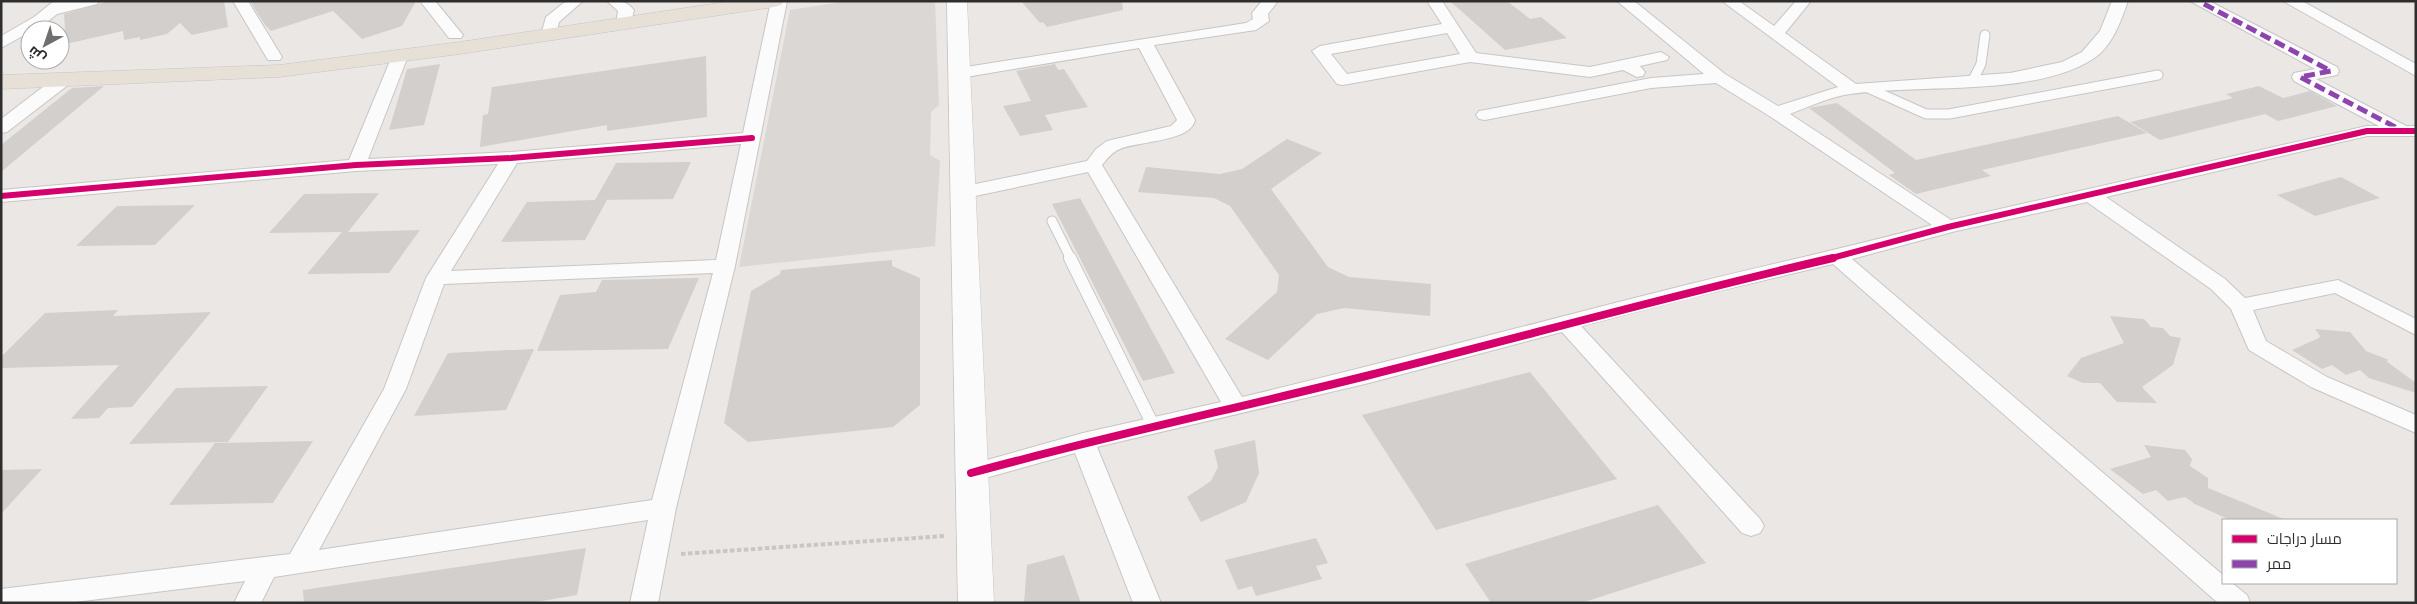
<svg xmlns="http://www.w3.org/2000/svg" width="2417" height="604" font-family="Quicksand,Cairo,sans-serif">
<rect width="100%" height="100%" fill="#ebe7e4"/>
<polygon fill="#dbd7d4" points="848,1 935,1 939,105 931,112 930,155 940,161 935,246 739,267 790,10"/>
<g fill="#d2cfcd">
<polygon points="109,1 224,1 228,27 192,35 180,23 167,34 140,40 140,37 124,40 123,31 66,44 64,14"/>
<polygon points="250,1 416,1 402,26 362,39 333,11 271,31 265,25"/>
<polygon points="1021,1 1122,1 1123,10 1047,27 1043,22 1040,23"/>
<polygon points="1450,1 1507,1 1530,19 1541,17 1567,38 1505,50"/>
<polygon points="706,56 707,117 607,131 607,125 480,147 483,115 488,114 492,87"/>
<polygon points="440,64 424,125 389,130 407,69"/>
<polygon points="1055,64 1058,70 1064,69 1088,107 1045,115 1053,130 1020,136 1003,106 1031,101 1016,71"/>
<polygon points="104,86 1,172 1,145 72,88"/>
<polygon points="2259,86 2283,98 2310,91 2337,106 2278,121 2265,114 2160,140 2130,122 2233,98 2226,94"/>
<polygon points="1837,103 1916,160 2118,116 2147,133 1982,170 1991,176 1916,194 1889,175 1895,173 1809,108"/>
<polygon points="1287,139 1322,153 1271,189 1328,267 1349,277 1431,284 1430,316 1344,308 1317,314 1268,360 1225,339 1277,292 1279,275 1230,206 1214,198 1138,192 1146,167 1220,174 1242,169"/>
<polygon points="691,162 673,199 597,200 607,200 585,240 501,242 527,202 595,200 616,163"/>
<polygon points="2341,177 2380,198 2315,216 2277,195"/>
<polygon points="379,193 348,232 420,230 389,273 307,274 342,232 269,233 304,194"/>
<polygon points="1080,198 1175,373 1143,381 1052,204"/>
<polygon points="195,205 155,245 76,246 117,206"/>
<polygon points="892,260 892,266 920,278 920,405 893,427 748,442 724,423 751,291 780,274 781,270"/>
<polygon points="699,278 668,349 537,351 560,295 596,292 602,280"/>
<polygon points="118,310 113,316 211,312 132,407 108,408 99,418 71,419 119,365 1,368 1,357 45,313"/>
<polygon points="2110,316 2144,319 2151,327 2163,328 2170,336 2181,338 2173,365 2142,387 2157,403 2117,402 2100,383 2083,383 2067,376 2081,358 2124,343"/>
<polygon points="2315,329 2350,332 2366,351 2389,360 2386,361 2416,383 2416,393 2369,378 2360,370 2346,375 2332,365 2322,369 2292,350 2319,338 2320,336"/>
<polygon points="534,349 506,410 414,416 448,353"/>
<polygon points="1530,372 1617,479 1436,530 1362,415"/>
<polygon points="268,386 228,442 129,444 176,388"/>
<polygon points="1255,440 1259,473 1246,502 1201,522 1187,497 1211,481 1218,467 1214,450"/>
<polygon points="313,441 273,503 169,505 215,443"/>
<polygon points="2144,445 2185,450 2192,459 2190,466 2208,478 2208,488 2286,520 2230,520 2195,504 2185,497 2168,501 2156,490 2143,494 2110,469 2151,457"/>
<polygon points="42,469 1,514 1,470"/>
<polygon points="1658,505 1706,563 1581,603 1491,603 1465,564"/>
<polygon points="1316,538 1328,563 1316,566 1322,579 1256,596 1252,586 1238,590 1225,560"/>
<polygon points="586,548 577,595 530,603 304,603 303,590"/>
<polygon points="1064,555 1081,603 1024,603 1027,565"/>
</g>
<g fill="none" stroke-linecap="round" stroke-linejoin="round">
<defs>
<g id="lane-far1">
<polyline points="1973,80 1981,64 1985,35"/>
<polyline points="1868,88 1926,114 1949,114 2158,75"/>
<polyline points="1052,221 1071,259"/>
</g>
<polyline id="lane" points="1070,258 1153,425"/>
<g id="street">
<polygon points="54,1 99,1 97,4 57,14 46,23 1,48 1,36 34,17"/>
<polygon points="233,1 248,1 282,57 280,60 268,60"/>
<polygon points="420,1 435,1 463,35 461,38 449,38"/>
<polygon points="566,1 583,1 559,22 555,38 543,38 541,35 546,17"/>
<path d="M607,1C618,1 626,0 634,10L630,27H618L616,24L618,11Z"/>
<path d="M771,1H787L735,266L676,508L658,603H630L648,520L274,577L261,603H234L245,581L67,603H1V589L290,554L384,389L426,278L498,164L356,171L1,202V190L349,160L392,56L400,51L408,56L368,159L511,152L743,133ZM741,144L716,260L451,271L517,163ZM713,273L652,500L319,550L406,389L444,284Z"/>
<path d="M1262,1H1278L1268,14L1269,21L1256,30L1154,45L1195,120C1191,142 1138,141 1120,149C1112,152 1107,159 1102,165L1242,397C1391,362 1538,322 1686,285C1768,265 1850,247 1932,225L1771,117L1716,83L1651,88L1485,120L1479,119L1476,115L1479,111L1485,110L1651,78L1704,74L1617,1H1634L1725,74L1778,106L1838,87L1722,1H1739L1774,26L1796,1H1811L1785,33L1856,84L2010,73L2062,62L2082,52L2100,31L2112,1H2128C2121,21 2112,47 2093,59C2033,98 1915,83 1844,95C1825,99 1808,107 1790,114L1951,220L2367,126H2379L2294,81L2292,77L2294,73L2315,69L2190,1H2209L2337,67L2339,71L2337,75L2316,79L2406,126H2416V136H2367L2106,197L2225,279L2245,298L2338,280L2416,319V335L2335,293L2253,310L2266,341L2327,377L2416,415V433L2311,387L2249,350L2231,309L2211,289L2087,202L1952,232L1852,259L2223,575V583H2232L2247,595L2250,603H2218L1833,264L1688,298L1581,326L1760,519L1764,526L1760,533L1751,536L1742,533L1562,332L1365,384L1097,447L1161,603H1133L1075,453L971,482L962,479L959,473L962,467L1083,433L1221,402L1088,172L961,199L954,197L951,193L954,189L961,187L1087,161L1096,149L1107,141L1171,126L1177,120L1139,48L960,78L954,77L952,73L954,69L960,68L1246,23L1253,19L1252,13Z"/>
<path d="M1427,1H1442L1476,53L1590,67L1661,52L1669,57L1667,60L1640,66L1645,72L1643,76L1637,77L1623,70L1590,77L1470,62L1343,85L1337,84L1312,51L1320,46L1442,24ZM1447,33L1460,54L1347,74L1331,54Z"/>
<polygon points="2283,1 2302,1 2416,64 2416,76"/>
<polygon points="62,76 68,77 70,81 68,85 7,132 1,133 1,119 56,77"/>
</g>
<polygon id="secondary" points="947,1 967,1 994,603 958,603"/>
<polygon id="primary" points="732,1 784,1 781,5 774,7 460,54 279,77 1,89 1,75 279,65 460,42"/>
</defs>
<use href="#lane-far1" stroke="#c7c6c6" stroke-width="11"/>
<use href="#lane" stroke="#c7c6c6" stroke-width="14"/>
<use href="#street" stroke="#c7c6c6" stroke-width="2"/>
<use href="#secondary" stroke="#c7c6c6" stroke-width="1"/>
<use href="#primary" stroke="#c6c4c4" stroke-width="1"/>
<polyline stroke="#c8c7c7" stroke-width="4" stroke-dasharray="4.5 2.5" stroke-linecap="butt" points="681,554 944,536"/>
<use href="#lane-far1" stroke="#fcfbfb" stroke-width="9"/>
<use href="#lane" stroke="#fcfbfb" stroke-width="12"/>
<use href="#street" fill="#fcfbfb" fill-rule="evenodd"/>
<use href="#secondary" fill="#fcfbfb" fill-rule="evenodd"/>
<use href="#primary" fill="#e7e0d6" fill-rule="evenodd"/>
<polyline stroke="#8e44ad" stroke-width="5" stroke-dasharray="11 5" stroke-linecap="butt" points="2204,4 2331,71 2300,77 2399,129"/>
<defs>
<g id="cycleway-far1">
<polyline points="1,196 356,165 511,158 752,138"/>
<polyline points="1828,259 1948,227 2367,131 2416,131"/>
</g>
<path id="cycleway" d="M971,473C1102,437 1234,409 1366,376C1522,337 1676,294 1833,258"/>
</defs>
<use href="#cycleway-far1" stroke="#fff" stroke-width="9"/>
<use href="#cycleway" stroke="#fff" stroke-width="11"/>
<use href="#cycleway-far1" stroke="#d6006c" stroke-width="6"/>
<use href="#cycleway" stroke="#d6006c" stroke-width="8"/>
</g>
<rect width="2417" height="604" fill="none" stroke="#2e2e2e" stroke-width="5"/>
<rect x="2222" y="519" width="175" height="65" fill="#ffffff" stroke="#ababab"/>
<rect x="2232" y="535" width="25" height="8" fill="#d6006c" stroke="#ababab"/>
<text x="2267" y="544" font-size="15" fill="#2e2e2e">مسار دراجات</text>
<rect x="2232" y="560" width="25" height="8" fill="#8e44ad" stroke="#ababab"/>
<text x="2267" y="569" font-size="15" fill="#2e2e2e">ممر</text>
<g transform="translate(45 45) rotate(220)"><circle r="24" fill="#ffffff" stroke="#ababab"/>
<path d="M0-4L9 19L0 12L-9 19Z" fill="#706f6e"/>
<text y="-8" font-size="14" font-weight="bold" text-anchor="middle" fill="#2e2e2e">ش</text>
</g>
</svg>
